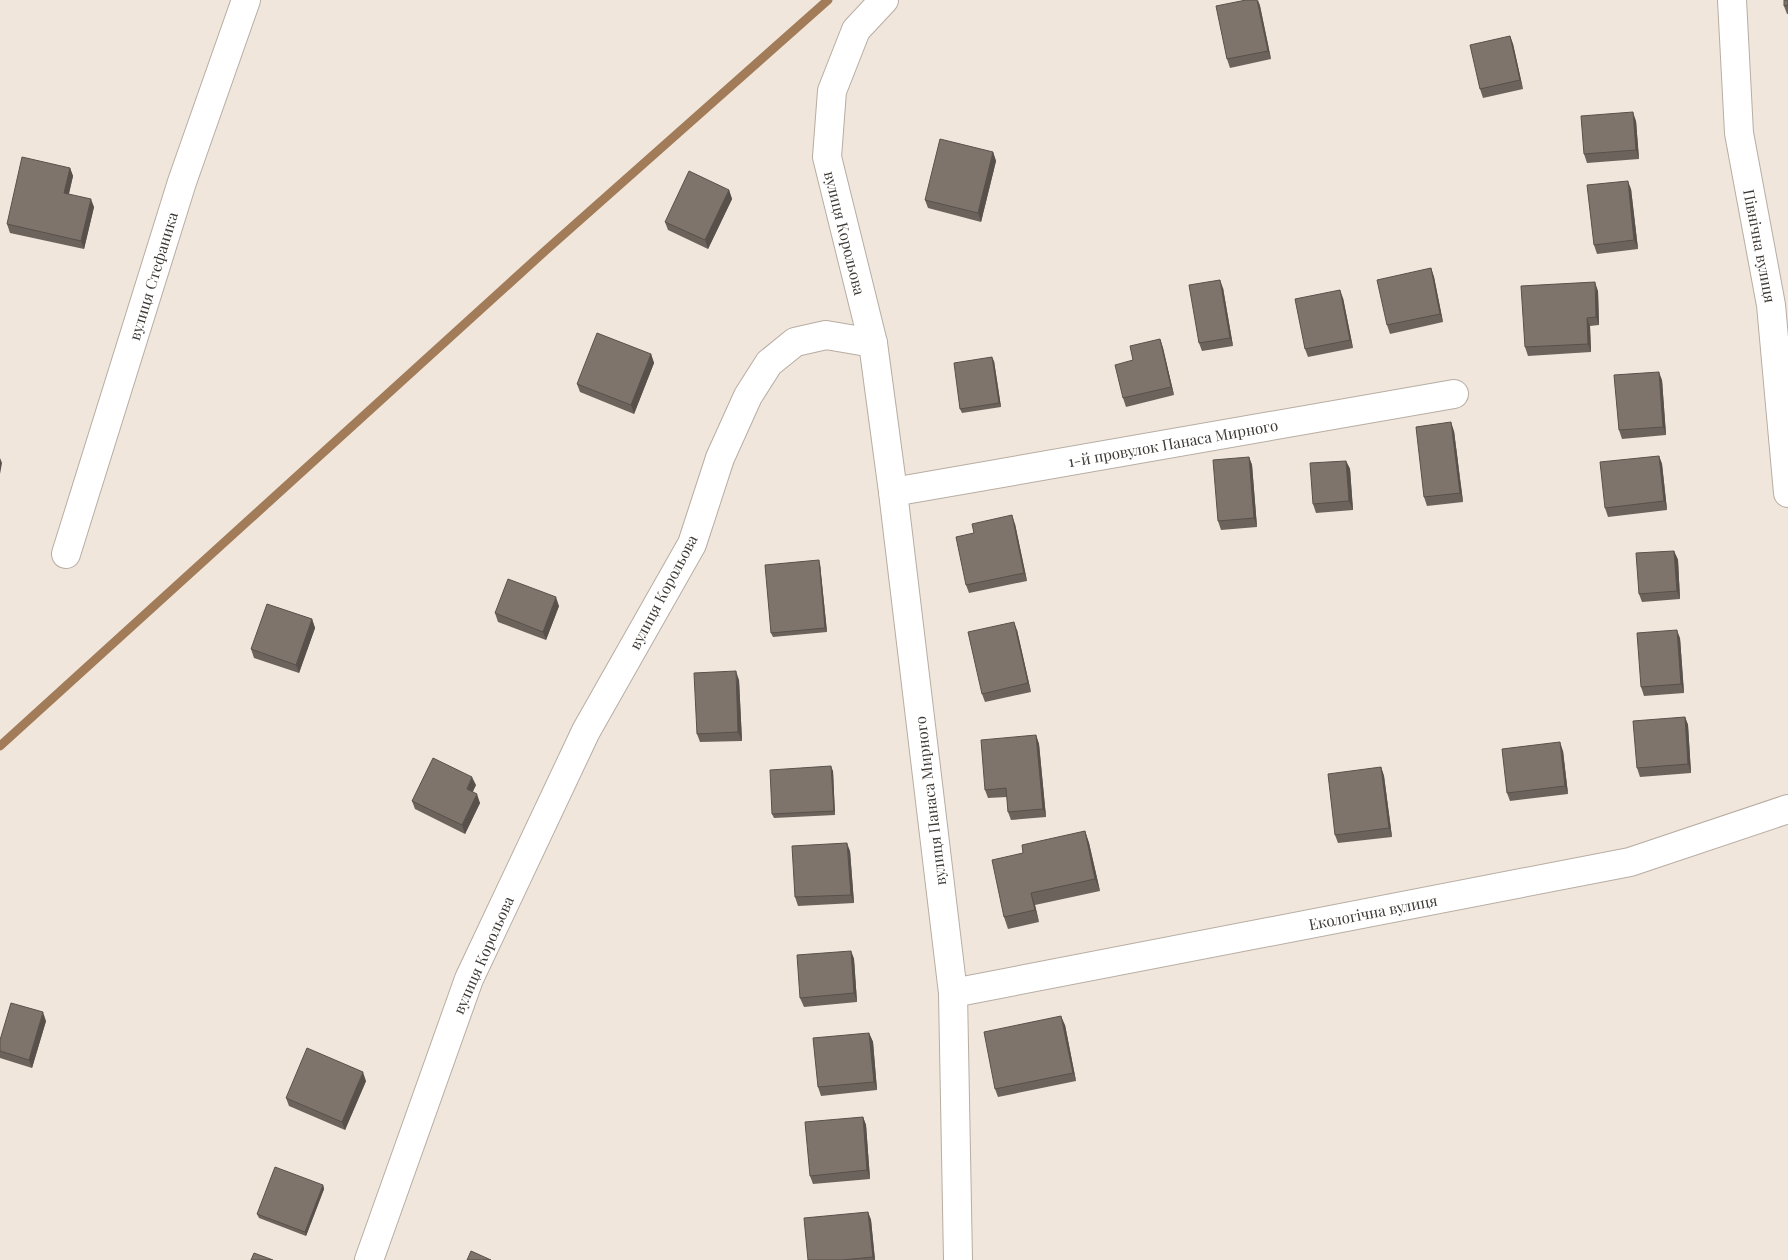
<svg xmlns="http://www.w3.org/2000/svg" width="1788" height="1260" font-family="'Playfair Display',serif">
<rect width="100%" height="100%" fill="#f1e6dc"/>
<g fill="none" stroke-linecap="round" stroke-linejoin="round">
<polyline stroke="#a27c58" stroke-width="9" points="0,746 545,251 828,0"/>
<defs>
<g id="street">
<polyline points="884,0 856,30 832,91 827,157 873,343 893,492 953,993 958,1260"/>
<polyline points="1732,0 1739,133 1771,305 1788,493"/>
<polyline points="893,492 1454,394"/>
<polyline points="66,554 182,182 246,0"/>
<polyline points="953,993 1630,862 1788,809"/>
<polyline points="369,1260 469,979 586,731 692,544 720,458 748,396 769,363 795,342 826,335 873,343"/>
</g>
</defs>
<use href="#street" stroke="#b7ada3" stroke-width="30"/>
<use href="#street" stroke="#fff" stroke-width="28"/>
</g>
<g fill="#6c645c">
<polygon points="1258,0 1260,6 1271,59 1230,68 1227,59"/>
<polygon points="1788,0 1788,14 1787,14 1784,6"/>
<polygon points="1510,36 1513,44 1523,89 1483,98 1480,89"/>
<polygon points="1636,121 1639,159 1587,163 1584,154"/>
<polygon points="993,152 996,161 981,222 928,208 925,200"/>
<polygon points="70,168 73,176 69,194 94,207 84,249 10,233 7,224"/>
<polygon points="1631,189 1638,249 1597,254 1594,245"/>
<polygon points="729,190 732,199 708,249 668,230 665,222"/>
<polygon points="1431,268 1434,277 1443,322 1390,334 1387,325"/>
<polygon points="1223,288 1233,346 1202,351 1199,343"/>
<polygon points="1598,291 1599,325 1590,326 1591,352 1528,356 1525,347"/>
<polygon points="1343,298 1353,348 1308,357 1305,349"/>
<polygon points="1160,339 1163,348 1174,395 1126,407 1123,398 1133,360"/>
<polygon points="651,354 654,363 634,414 580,392 577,384"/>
<polygon points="994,361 1001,407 962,413 960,409"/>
<polygon points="1662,380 1666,435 1622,439 1619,430"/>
<polygon points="1454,431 1463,502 1427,506 1424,497"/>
<polygon points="1659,456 1662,464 1667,510 1608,517 1605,508"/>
<polygon points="1249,457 1252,465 1257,527 1221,530 1218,521"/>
<polygon points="1346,461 1350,469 1353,510 1316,513 1313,504"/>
<polygon points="1015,524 1027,581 969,593 966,585"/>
<polygon points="1674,551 1678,560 1680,599 1642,602 1639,594"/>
<polygon points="820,564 827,632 773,637 771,633"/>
<polygon points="559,606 546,640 498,622 495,613"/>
<polygon points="312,619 315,628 299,673 254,658 251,649"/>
<polygon points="1017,630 1031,692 985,702 982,694"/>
<polygon points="1680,638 1684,693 1644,696 1641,687"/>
<polygon points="739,680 742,741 700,742 697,734"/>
<polygon points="1685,717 1688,725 1691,773 1640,777 1637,768"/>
<polygon points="1036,735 1039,744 1046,817 1011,820 1008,812 1007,797 988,798 985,790"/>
<polygon points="1563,751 1568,794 1510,801 1507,793"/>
<polygon points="1381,767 1384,776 1392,837 1338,843 1335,835"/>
<polygon points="833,771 835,815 774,818 772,814"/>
<polygon points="476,785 472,792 480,803 465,834 415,809 412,801"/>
<polygon points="1085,831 1089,843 1100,891 1035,905 1039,922 1008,929 1004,917 1023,853"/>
<polygon points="850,851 854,903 798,906 795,897"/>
<polygon points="851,951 854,959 857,1002 804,1007 800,998"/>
<polygon points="46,1021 32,1068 0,1058 0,1040"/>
<polygon points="1065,1025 1076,1081 998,1097 995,1089"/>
<polygon points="869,1033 873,1042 877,1090 821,1096 818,1087"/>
<polygon points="366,1081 345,1130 289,1106 286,1098"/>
<polygon points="863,1117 866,1125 870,1179 813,1184 810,1176"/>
<polygon points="323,1185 324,1189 306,1236 259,1218 257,1214"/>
<polygon points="868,1212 871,1220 875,1260 808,1260"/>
</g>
<g fill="#58514b">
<polygon points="1258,0 1260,6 1271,59 1268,51"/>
<polygon points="1510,36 1513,44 1523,89 1520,80"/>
<polygon points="1633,112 1636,121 1639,159 1636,150"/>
<polygon points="993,152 996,161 981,222 978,213"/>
<polygon points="70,168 73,176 67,201 64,193"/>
<polygon points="1628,181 1631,189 1638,249 1634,240"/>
<polygon points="729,190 732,199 708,249 705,240"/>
<polygon points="91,199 94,207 84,249 81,241"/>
<polygon points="1431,268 1434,277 1443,322 1440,314"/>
<polygon points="1220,280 1223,288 1233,346 1230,338"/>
<polygon points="1595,282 1598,291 1599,325 1596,317"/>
<polygon points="1340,290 1343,298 1353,348 1350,340"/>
<polygon points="1587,318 1590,326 1591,352 1588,344"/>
<polygon points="1160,339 1163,348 1174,395 1171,387"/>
<polygon points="651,354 654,363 634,414 631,405"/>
<polygon points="992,357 994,361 1001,407 999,403"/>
<polygon points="1659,372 1662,380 1666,435 1663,427"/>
<polygon points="1451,422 1454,431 1463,502 1460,493"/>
<polygon points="1659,456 1662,464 1667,510 1664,501"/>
<polygon points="1249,457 1252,465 1257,527 1254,518"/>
<polygon points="0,458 2,463 0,474"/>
<polygon points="1346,461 1350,469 1353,510 1349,501"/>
<polygon points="1012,515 1015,524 1027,581 1024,573"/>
<polygon points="1674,551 1678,560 1680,599 1677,591"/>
<polygon points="819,560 820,564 827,632 825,628"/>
<polygon points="556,597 559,606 546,640 543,632"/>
<polygon points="312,619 315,628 299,673 296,665"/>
<polygon points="1014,622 1017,630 1031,692 1028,683"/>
<polygon points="1677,630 1680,638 1684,693 1681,684"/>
<polygon points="736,671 739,680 742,741 738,732"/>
<polygon points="1685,717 1688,725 1691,773 1688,764"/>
<polygon points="1036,735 1039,744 1046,817 1043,809"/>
<polygon points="1560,742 1563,751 1568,794 1565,786"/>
<polygon points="831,766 833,771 835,815 834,811"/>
<polygon points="1381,767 1384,776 1392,837 1389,828"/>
<polygon points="472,777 476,785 470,798 467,789"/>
<polygon points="477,794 480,803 465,834 462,825"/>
<polygon points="1085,831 1089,843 1100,891 1095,879"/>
<polygon points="847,843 850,851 854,903 851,895"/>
<polygon points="1031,893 1035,905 1039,922 1035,910"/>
<polygon points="851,951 854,959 857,1002 854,993"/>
<polygon points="43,1012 46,1021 32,1068 29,1060"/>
<polygon points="1061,1016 1065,1025 1076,1081 1073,1073"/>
<polygon points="869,1033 873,1042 877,1090 874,1082"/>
<polygon points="363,1072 366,1081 345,1130 342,1122"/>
<polygon points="863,1117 866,1125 870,1179 867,1170"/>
<polygon points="323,1185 324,1189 306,1236 305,1232"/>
<polygon points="868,1212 871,1220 875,1260 874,1260 873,1257"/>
</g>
<g fill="#7e746b" stroke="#58514b">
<polygon points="1246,0 1257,0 1268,51 1227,59 1216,6"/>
<polygon points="1784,0 1788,0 1788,5 1784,6"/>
<polygon points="1510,36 1520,80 1480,89 1470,45"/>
<polygon points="1633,112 1636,150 1584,154 1581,116"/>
<polygon points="940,139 993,152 978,213 925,200"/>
<polygon points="22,157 70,168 64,193 91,199 81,241 7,224"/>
<polygon points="689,171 729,190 705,240 665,222"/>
<polygon points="1628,181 1634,240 1594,245 1587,185"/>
<polygon points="1431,268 1440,314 1387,325 1377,280"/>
<polygon points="1220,280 1230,338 1199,343 1189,285"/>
<polygon points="1595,282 1596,317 1587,318 1588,344 1525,347 1521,286"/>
<polygon points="1340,290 1350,340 1305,349 1295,299"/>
<polygon points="597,333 651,354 631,405 577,384"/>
<polygon points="1160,339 1171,387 1123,398 1115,365 1133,360 1130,346"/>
<polygon points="992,357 999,403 960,409 954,363"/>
<polygon points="1659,372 1663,427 1619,430 1614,375"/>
<polygon points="1451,422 1460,493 1424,497 1416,427"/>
<polygon points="1659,456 1664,501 1605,508 1600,462"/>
<polygon points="1249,457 1254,518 1218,521 1213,460"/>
<polygon points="1346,461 1349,501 1313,504 1310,463"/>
<polygon points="1012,515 1024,573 966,585 956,537 974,533 972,524"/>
<polygon points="1674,551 1677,591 1639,594 1636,553"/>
<polygon points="819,560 825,628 771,633 765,565"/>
<polygon points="508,579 556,597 543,632 495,613"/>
<polygon points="267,604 312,619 296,665 251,649"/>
<polygon points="1014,622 1028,683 982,694 968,632"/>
<polygon points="1677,630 1681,684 1641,687 1637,633"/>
<polygon points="736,671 738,732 697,734 694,673"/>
<polygon points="1685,717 1688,764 1637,768 1633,721"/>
<polygon points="1036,735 1043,809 1008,812 1006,788 985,790 981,740"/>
<polygon points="1560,742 1565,786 1507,793 1502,749"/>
<polygon points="433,758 472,777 467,789 477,794 462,825 412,801"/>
<polygon points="831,766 834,811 772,814 770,770"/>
<polygon points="1381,767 1389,828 1335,835 1328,774"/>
<polygon points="1085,831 1095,879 1031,893 1035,910 1004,917 992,860 1023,853 1022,845"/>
<polygon points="847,843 851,895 795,897 792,846"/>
<polygon points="851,951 854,993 800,998 797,955"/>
<polygon points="11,1003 43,1012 29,1060 0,1051 0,1040"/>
<polygon points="1061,1016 1073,1073 995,1089 984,1032"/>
<polygon points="869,1033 874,1082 818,1087 813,1038"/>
<polygon points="307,1048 363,1072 342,1122 286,1098"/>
<polygon points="863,1117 867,1170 810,1176 805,1122"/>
<polygon points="275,1167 323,1185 305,1232 257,1214"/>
<polygon points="868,1212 873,1257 842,1260 808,1260 804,1218"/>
<polygon points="471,1251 491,1260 467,1260"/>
<polygon points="254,1253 273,1260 251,1260"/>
</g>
<g text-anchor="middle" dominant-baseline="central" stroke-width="5" stroke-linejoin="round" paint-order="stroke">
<g font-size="15" fill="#3c3834" stroke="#fff">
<text transform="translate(845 233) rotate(76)">вулиця Корольова</text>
<text transform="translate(1760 246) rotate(79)">Північна вулиця</text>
<text transform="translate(153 276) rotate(-73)">вулиця Стефаника</text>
<text transform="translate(1173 443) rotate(-10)">1-й провулок Панаса Мирного</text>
<text transform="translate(663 592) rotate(-62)">вулиця Корольова</text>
<text transform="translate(930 801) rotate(-97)">вулиця Панаса Мирного</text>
<text transform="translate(1373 912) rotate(-11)">Екологічна вулиця</text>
<text transform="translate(483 955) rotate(-66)">вулиця Корольова</text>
</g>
</g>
</svg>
